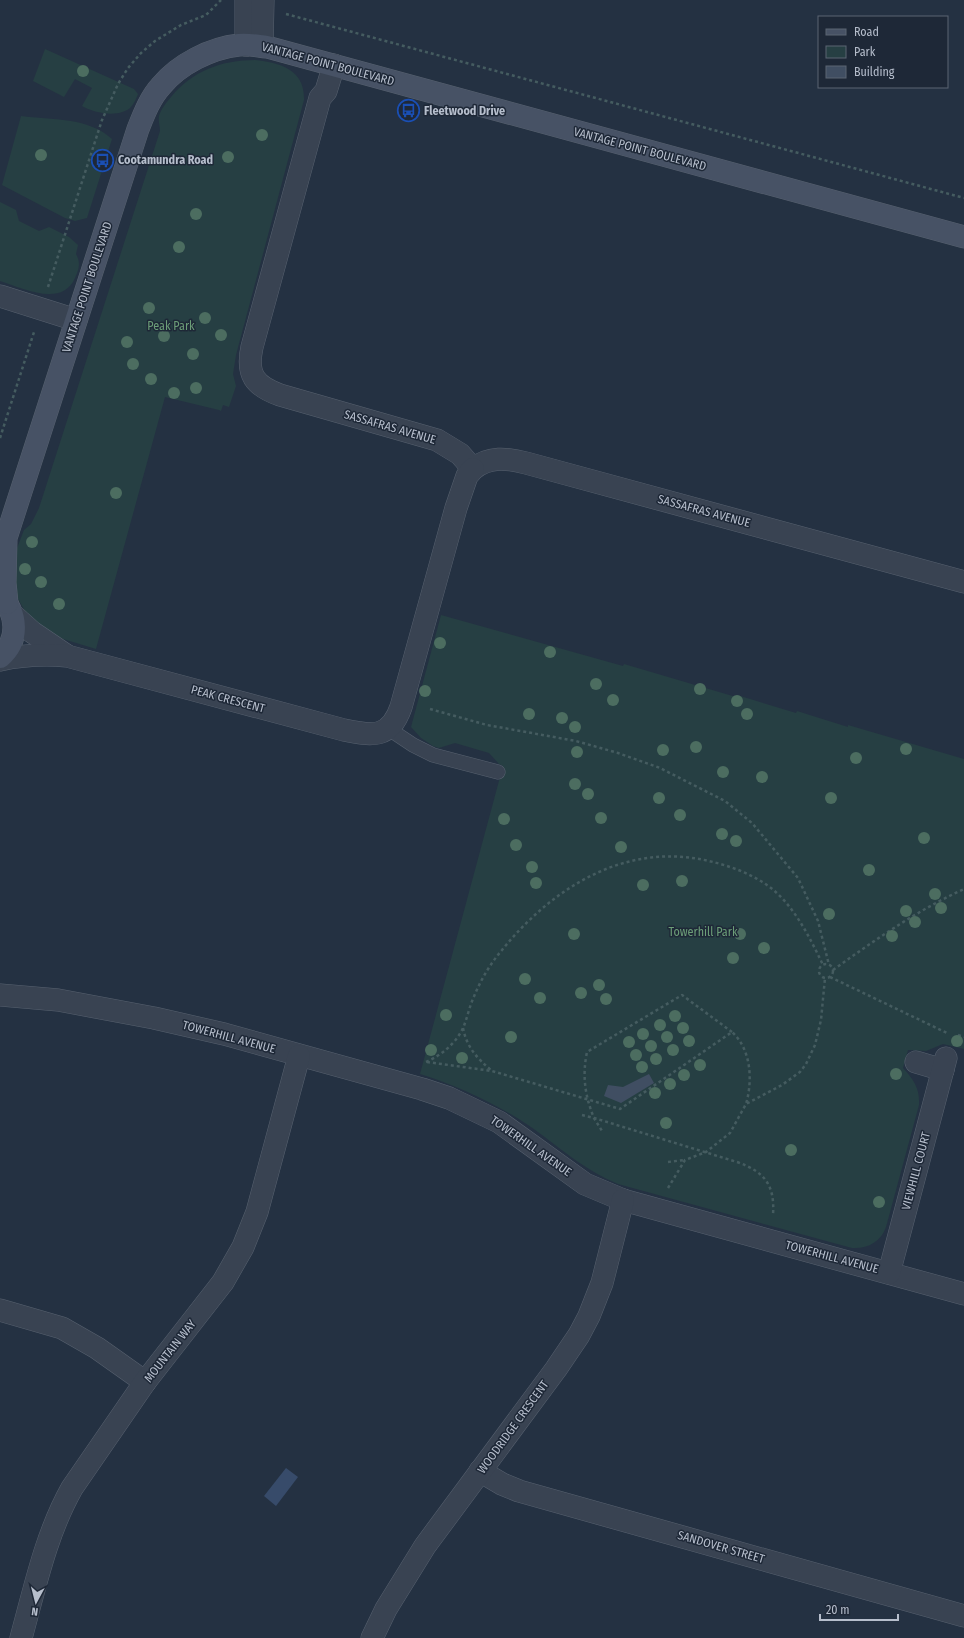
<svg xmlns="http://www.w3.org/2000/svg" width="964" height="1638" font-family="'Fira Sans Condensed',sans-serif">
<rect width="100%" height="100%" fill="#243142"/>
<g fill="#263f43">
<path d="M45,49L134,89L138,94C136,99 134,104 130,108C118,118 94,113 82,106L92,88L75,79L64,97L33,81Z"/>
<path d="M255,60C280,63 305,69 304,100L236,355L233,374L236,386L229,407L223,405L221,411L219,410L165,397L96,649L63,639L48,633L26,613L17,597L15,587L16,551L24,530L31,524L39,508L160,131C160,126 158,121 159,116C161,109 166,103 171,97C192,71 222,60 255,60Z"/>
<path d="M21,116C52,120 88,117 112,139L87,218L75,221L65,218L2,185Z"/>
<path d="M0,202L16,210L19,221L39,231L49,227L69,237L78,245L76,254C81,263 79,269 75,278C62,308 22,288 0,281Z"/>
<path d="M441,615L623,666L624,664L736,697L737,695L796,713L797,711L848,727V725L964,759V1049L943,1044L926,1051L908,1050L903,1068C914,1080 920,1089 919,1105L886,1227C881,1242 867,1249 852,1248L618,1184C582,1169 560,1147 528,1125C495,1103 458,1086 420,1074L503,766L499,764L489,753L455,743L439,748L433,746L421,738L411,727Z"/>
</g>
<polygon fill="#374b6a" points="286,1468 298,1477 276,1506 264,1496"/>
<polygon fill="#404e62" points="649,1074 654,1083 621,1103 604,1096 608,1085 623,1087"/>
<g fill="none" stroke-linecap="round" stroke-linejoin="round">
<defs>
<polyline id="lane" points="389,729 413,745 433,755 498,772"/>
<g id="street">
<polyline points="246,45 246,0"/>
<polyline points="262,46 263,0"/>
<path d="M334,65L326,91L320,98L252,347C246,375 255,386 280,395L437,440L460,454L473,469C489,456 507,458 526,463L964,582"/>
<polyline points="0,296 76,320"/>
<polyline points="13,615 32,632 66,655"/>
<path d="M0,660C23,655 44,654 67,656L344,730C372,736 390,739 401,707L456,508L467,476L473,469"/>
<polyline points="0,995 58,1000 154,1018 224,1034 422,1089 449,1098 499,1122 585,1184 623,1200 964,1294"/>
<polyline points="916,1062 943,1070"/>
<polyline points="889,1273 946,1058"/>
<polyline points="0,1310 62,1328 97,1348 145,1382"/>
<polyline points="480,1471 502,1484 519,1491 964,1616"/>
<path d="M21,1638C35,1587 46,1534 72,1488L145,1382L223,1282L243,1247L257,1212L299,1056"/>
<polyline points="372,1638 386,1609 425,1546 556,1369 579,1335 589,1316 602,1283 623,1200"/>
</g>
<g id="secondary">
<path d="M0,595C17,613 20,640 0,657"/>
<path d="M7,603L5,583L6,538L138,129C144,114 150,98 161,86C179,64 211,48 239,45C249,44 257,46 267,47L964,237"/>
</g>
</defs>
<use href="#lane" stroke="#57616f" stroke-width="15"/>
<use href="#street" stroke="#57616f" stroke-width="23"/>
<use href="#secondary" stroke="#57616f" stroke-width="23"/>
<g stroke="#455c60" stroke-width="2.5" stroke-dasharray="3 3" stroke-linecap="butt">
<polyline points="286,14 964,198"/>
<polyline points="48,287 102,120 118,84 128,68 141,53 155,41 181,25 206,15 221,0"/>
<polyline points="0,438 34,332"/>
<polyline points="430,709 487,725 576,741 618,753 660,768 725,801 752,823 798,878 818,921 829,965"/>
<circle cx="826" cy="971" r="7"/>
<path d="M833,970C875,940 916,911 964,889"/>
<polyline points="830,977 947,1033"/>
<path d="M463,1028C467,1048 477,1058 492,1071"/>
<path d="M732,1032L682,995L587,1052C582,1076 585,1096 594,1118L737,1162C765,1172 775,1185 773,1215"/>
<polyline points="958,1035 964,1037"/>
<path d="M426,1062C442,1055 456,1043 463,1028C467,1019 469,1008 473,999C480,981 490,964 502,950C554,886 628,840 713,862C733,867 754,875 771,888C795,907 810,938 823,965"/>
<path d="M427,1062L492,1071L620,1109L732,1032C751,1049 753,1080 746,1104"/>
<polyline points="582,1115 594,1118 602,1131"/>
<polyline points="668,1162 684,1160"/>
<polyline points="668,1188 685,1160 706,1152 730,1133 746,1104 782,1085 800,1072 806,1064 815,1045 821,1020 825,978"/>
</g>
<use href="#lane" stroke="#394352" stroke-width="14"/>
<use href="#street" stroke="#394352" stroke-width="22"/>
<use href="#secondary" stroke="#475265" stroke-width="22"/>
</g>
<g fill="#4c6d60">
<circle cx="83" cy="71" r="6"/>
<circle cx="262" cy="135" r="6"/>
<circle cx="41" cy="155" r="6"/>
<circle cx="228" cy="157" r="6"/>
<circle cx="196" cy="214" r="6"/>
<circle cx="179" cy="247" r="6"/>
<circle cx="149" cy="308" r="6"/>
<circle cx="205" cy="318" r="6"/>
<circle cx="221" cy="335" r="6"/>
<circle cx="164" cy="336" r="6"/>
<circle cx="127" cy="342" r="6"/>
<circle cx="193" cy="354" r="6"/>
<circle cx="133" cy="364" r="6"/>
<circle cx="151" cy="379" r="6"/>
<circle cx="196" cy="388" r="6"/>
<circle cx="174" cy="393" r="6"/>
<circle cx="116" cy="493" r="6"/>
<circle cx="32" cy="542" r="6"/>
<circle cx="25" cy="569" r="6"/>
<circle cx="41" cy="582" r="6"/>
<circle cx="59" cy="604" r="6"/>
<circle cx="440" cy="643" r="6"/>
<circle cx="550" cy="652" r="6"/>
<circle cx="596" cy="684" r="6"/>
<circle cx="700" cy="689" r="6"/>
<circle cx="425" cy="691" r="6"/>
<circle cx="613" cy="700" r="6"/>
<circle cx="737" cy="701" r="6"/>
<circle cx="529" cy="714" r="6"/>
<circle cx="747" cy="714" r="6"/>
<circle cx="562" cy="718" r="6"/>
<circle cx="575" cy="727" r="6"/>
<circle cx="696" cy="747" r="6"/>
<circle cx="906" cy="749" r="6"/>
<circle cx="663" cy="750" r="6"/>
<circle cx="577" cy="752" r="6"/>
<circle cx="856" cy="758" r="6"/>
<circle cx="723" cy="772" r="6"/>
<circle cx="762" cy="777" r="6"/>
<circle cx="575" cy="784" r="6"/>
<circle cx="588" cy="794" r="6"/>
<circle cx="659" cy="798" r="6"/>
<circle cx="831" cy="798" r="6"/>
<circle cx="680" cy="815" r="6"/>
<circle cx="601" cy="818" r="6"/>
<circle cx="504" cy="819" r="6"/>
<circle cx="722" cy="834" r="6"/>
<circle cx="924" cy="838" r="6"/>
<circle cx="736" cy="841" r="6"/>
<circle cx="516" cy="845" r="6"/>
<circle cx="621" cy="847" r="6"/>
<circle cx="532" cy="867" r="6"/>
<circle cx="869" cy="870" r="6"/>
<circle cx="682" cy="881" r="6"/>
<circle cx="536" cy="883" r="6"/>
<circle cx="643" cy="885" r="6"/>
<circle cx="935" cy="894" r="6"/>
<circle cx="941" cy="908" r="6"/>
<circle cx="906" cy="911" r="6"/>
<circle cx="829" cy="914" r="6"/>
<circle cx="915" cy="922" r="6"/>
<circle cx="574" cy="934" r="6"/>
<circle cx="740" cy="934" r="6"/>
<circle cx="892" cy="936" r="6"/>
<circle cx="764" cy="948" r="6"/>
<circle cx="733" cy="958" r="6"/>
<circle cx="525" cy="979" r="6"/>
<circle cx="599" cy="985" r="6"/>
<circle cx="581" cy="993" r="6"/>
<circle cx="540" cy="998" r="6"/>
<circle cx="606" cy="999" r="6"/>
<circle cx="446" cy="1015" r="6"/>
<circle cx="675" cy="1016" r="6"/>
<circle cx="660" cy="1025" r="6"/>
<circle cx="683" cy="1028" r="6"/>
<circle cx="643" cy="1034" r="6"/>
<circle cx="511" cy="1037" r="6"/>
<circle cx="667" cy="1037" r="6"/>
<circle cx="689" cy="1041" r="6"/>
<circle cx="957" cy="1041" r="6"/>
<circle cx="629" cy="1042" r="6"/>
<circle cx="651" cy="1046" r="6"/>
<circle cx="431" cy="1050" r="6"/>
<circle cx="673" cy="1050" r="6"/>
<circle cx="636" cy="1055" r="6"/>
<circle cx="462" cy="1058" r="6"/>
<circle cx="656" cy="1059" r="6"/>
<circle cx="700" cy="1065" r="6"/>
<circle cx="642" cy="1067" r="6"/>
<circle cx="896" cy="1074" r="6"/>
<circle cx="684" cy="1075" r="6"/>
<circle cx="670" cy="1084" r="6"/>
<circle cx="655" cy="1093" r="6"/>
<circle cx="666" cy="1123" r="6"/>
<circle cx="791" cy="1150" r="6"/>
<circle cx="879" cy="1202" r="6"/>
</g>
<defs>
<symbol id="bus-ring" viewBox="-11 -11 22 22"><circle r="9.5" fill="#1e2837" stroke="#1a4fb4" stroke-width="1.5"/><path d="M-5-6H5V4H4V6H2V4H-2V6H-4V4H-5ZM-3.5-4V0h7V-4ZM-3.5 1.2v1.5H-2V1.2ZM2 1.2v1.5H3.5V1.2Z" fill="#1a4fb4"/></symbol>
</defs>
<g fill-rule="evenodd">
<use href="#bus-ring" x="396" y="98" width="25" height="25"/>
<use href="#bus-ring" x="90" y="148" width="25" height="25"/>
</g>
<g text-anchor="middle" dominant-baseline="central" stroke-width="3" stroke-linejoin="round" paint-order="stroke">
<g font-size="12" fill="#b6becc" stroke="#1e2837">
<text transform="translate(328 64) rotate(15)">VANTAGE POINT BOULEVARD</text>
<text transform="translate(640 149) rotate(15)">VANTAGE POINT BOULEVARD</text>
<text transform="translate(87 287) rotate(-72)">VANTAGE POINT BOULEVARD</text>
<text transform="translate(390 427) rotate(16)">SASSAFRAS AVENUE</text>
<text transform="translate(704 511) rotate(15)">SASSAFRAS AVENUE</text>
<text transform="translate(228 699) rotate(15)">PEAK CRESCENT</text>
<text transform="translate(229 1037) rotate(15)">TOWERHILL AVENUE</text>
<text transform="translate(531 1146) rotate(35)">TOWERHILL AVENUE</text>
<text transform="translate(916 1171) rotate(-75)">VIEWHILL COURT</text>
<text transform="translate(832 1257) rotate(15)">TOWERHILL AVENUE</text>
<text transform="translate(170 1351) rotate(-52)">MOUNTAIN WAY</text>
<text transform="translate(513 1427) rotate(-54)">WOODRIDGE CRESCENT</text>
<text transform="translate(721 1547) rotate(16)">SANDOVER STREET</text>
</g>
<g font-size="12" font-weight="bold" fill="#b6becc" stroke="#1e2837" text-anchor="start">
<text x="424" y="111">Fleetwood Drive</text>
<text x="118" y="160">Cootamundra Road</text>
</g>
<g font-size="12" fill="#6c9e78" stroke="#1e2837">
<text x="171" y="326">Peak Park</text>
<text x="703" y="932">Towerhill Park</text>
</g>
</g>
<rect x="818" y="16" width="130" height="72" fill="#1e2837" stroke="#5b6473"/>
<rect x="826" y="29" width="20" height="6" fill="#475265" stroke="#5b6473"/>
<text x="854" y="36" font-size="12" fill="#b6becc">Road</text>
<rect x="826" y="46" width="20" height="12" fill="#263f43" stroke="#5b6473"/>
<text x="854" y="56" font-size="12" fill="#b6becc">Park</text>
<rect x="826" y="66" width="20" height="12" fill="#404e62" stroke="#5b6473"/>
<text x="854" y="76" font-size="12" fill="#b6becc">Building</text>
<g transform="translate(36 1602) rotate(187)" stroke="#1e2837" stroke-width="3" paint-order="stroke">
<path d="M0-3L7 15L0 10L-7 15Z" fill="#b6becc"/>
<text y="-6" font-size="11" font-weight="bold" text-anchor="middle" fill="#b6becc">N</text>
</g>
<path d="M820 1614v6h78v-6" fill="none" stroke="#b6becc" stroke-width="2"/>
<text x="826" y="1614" font-size="12" fill="#b6becc" stroke="#1e2837" stroke-width="3" paint-order="stroke">20 m</text>
</svg>
